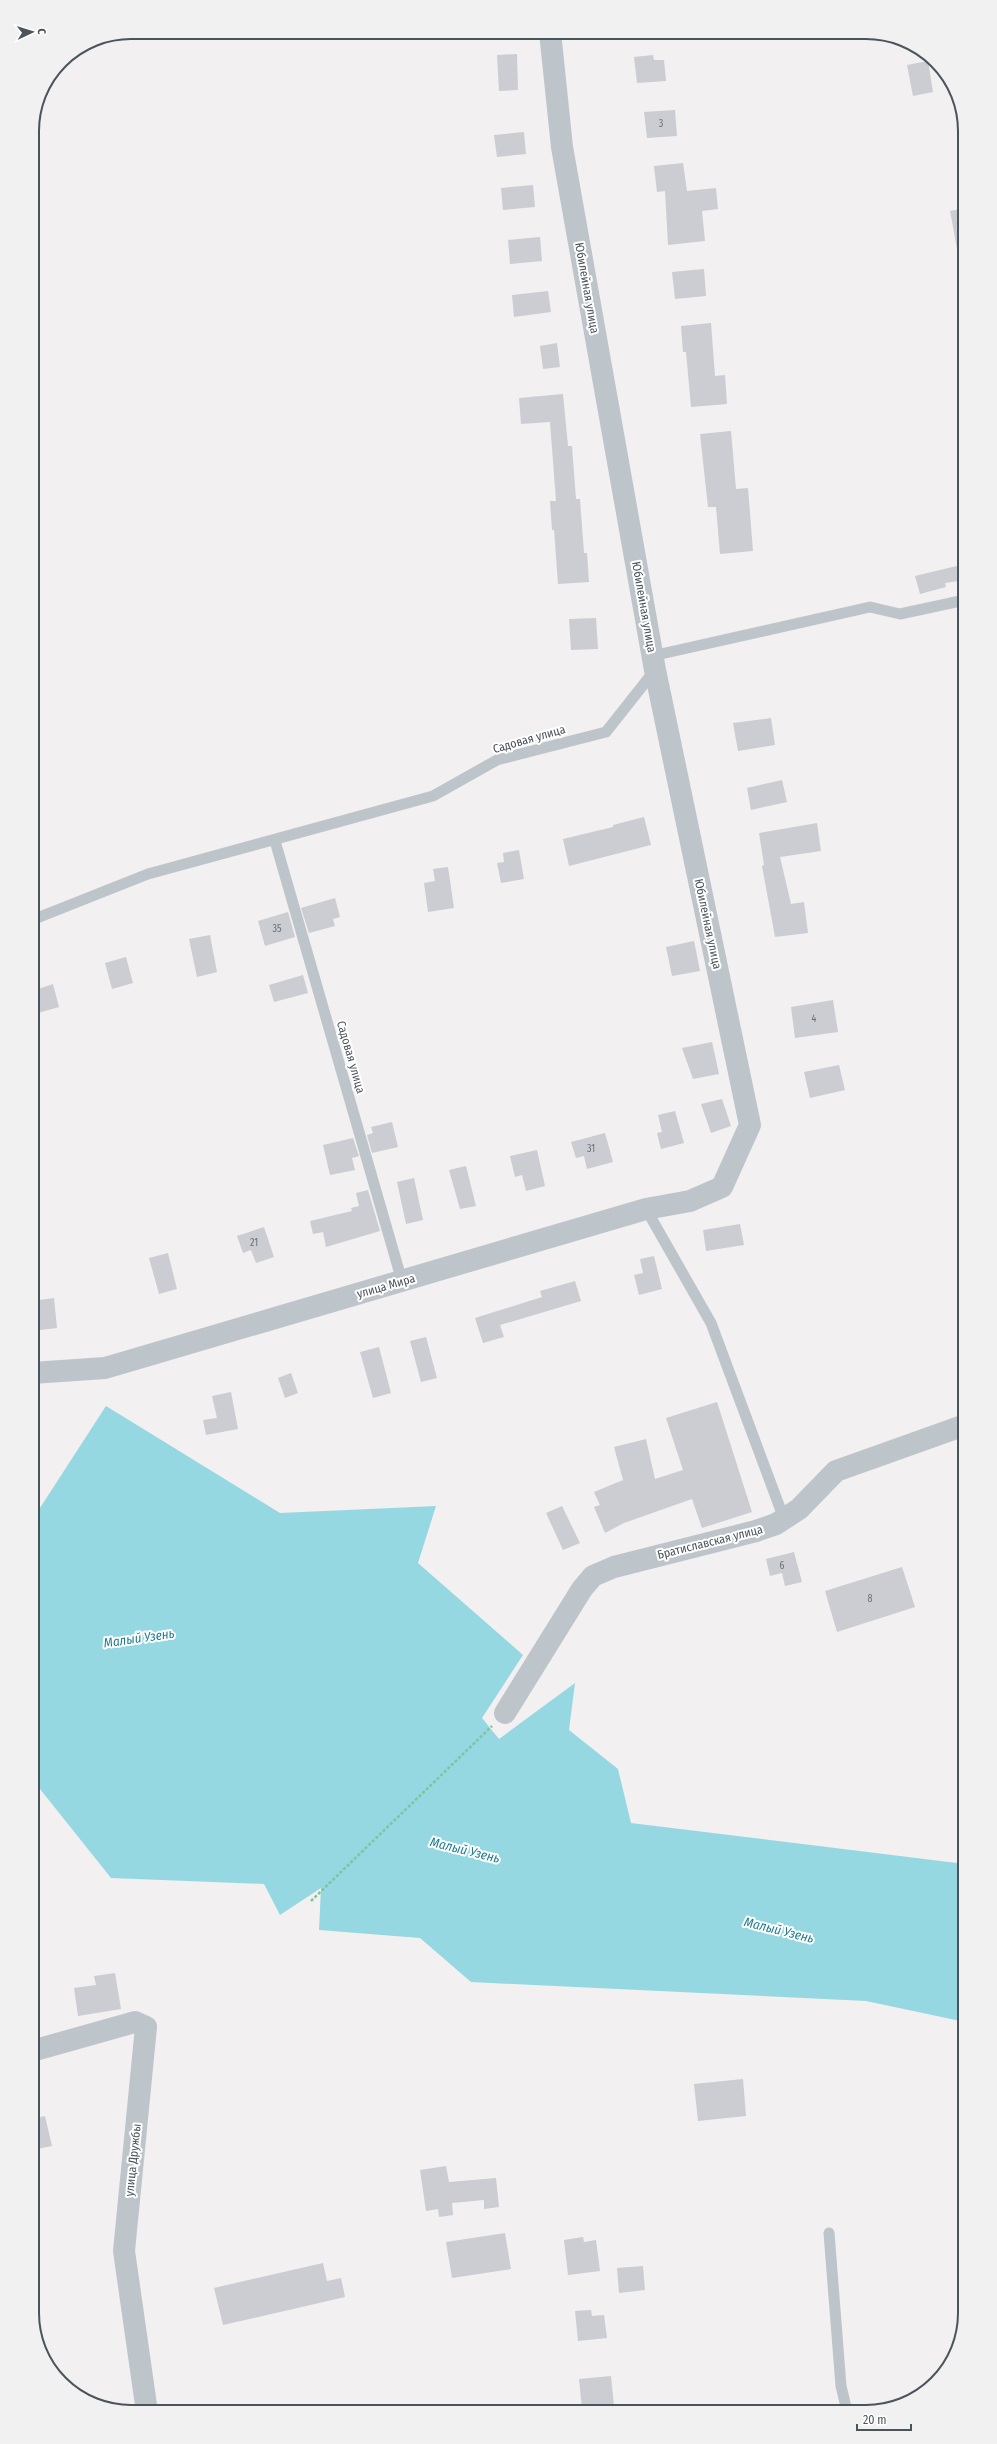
<svg xmlns="http://www.w3.org/2000/svg" width="997" height="2444" font-family="'Fira Sans Condensed',sans-serif">
<rect width="100%" height="100%" fill="#f2f0f0"/>
<polygon fill="#96d8e2" points="106,1406 280,1513 436,1506 418,1563 523,1655 482,1718 499,1739 575,1683 569,1730 618,1769 631,1823 965,1864 965,2022 866,2001 471,1982 420,1938 319,1930 321,1888 280,1915 264,1884 111,1878 32,1779 32,1514 38,1511"/>
<g fill="#cbcdd2">
<polygon points="517,54 518,90 499,91 497,55"/>
<polygon points="653,55 654,60 664,60 666,81 637,83 634,57"/>
<polygon points="928,61 933,92 913,96 907,65"/>
<polygon points="675,110 677,136 647,138 644,112"/>
<polygon points="524,132 526,154 497,157 494,135"/>
<polygon points="683,163 687,191 716,188 718,209 702,211 705,241 668,245 665,191 657,192 654,166"/>
<polygon points="533,185 535,207 503,210 501,188"/>
<polygon points="965,208 965,254 958,254 950,211"/>
<polygon points="540,237 542,261 510,264 508,240"/>
<polygon points="704,269 706,296 675,299 672,272"/>
<polygon points="548,291 551,312 514,317 512,295"/>
<polygon points="711,323 715,376 725,375 727,404 691,407 686,352 683,352 681,326"/>
<polygon points="557,343 560,367 543,369 540,346"/>
<polygon points="563,394 568,446 572,446 576,499 580,499 584,553 587,553 589,582 558,584 554,530 552,530 550,501 556,501 550,422 521,424 519,398"/>
<polygon points="731,431 736,489 748,488 753,551 720,554 716,507 708,507 700,434"/>
<polygon points="965,564 965,580 945,583 946,587 920,594 915,576"/>
<polygon points="596,618 598,649 571,650 569,619"/>
<polygon points="771,718 775,745 738,751 733,723"/>
<polygon points="782,780 787,802 751,810 747,788"/>
<polygon points="644,817 651,845 569,866 563,839 613,827 613,825"/>
<polygon points="817,823 821,851 780,857 791,904 804,902 808,933 775,937 762,866 764,865 759,833"/>
<polygon points="519,850 524,879 501,883 497,863 504,862 503,853"/>
<polygon points="448,867 454,908 428,912 424,883 435,881 433,869"/>
<polygon points="335,898 340,917 333,919 335,926 309,933 301,908"/>
<polygon points="288,912 295,937 265,946 258,921"/>
<polygon points="210,935 217,972 197,977 189,939"/>
<polygon points="694,941 700,971 672,976 666,947"/>
<polygon points="126,957 133,983 112,989 105,963"/>
<polygon points="303,975 308,993 274,1002 269,985"/>
<polygon points="53,984 59,1007 38,1013 32,991"/>
<polygon points="833,1000 838,1032 795,1038 791,1007"/>
<polygon points="712,1042 719,1074 693,1079 682,1048"/>
<polygon points="839,1065 845,1090 810,1098 804,1072"/>
<polygon points="722,1099 731,1126 711,1133 701,1104"/>
<polygon points="675,1111 684,1143 661,1149 657,1133 662,1132 658,1115"/>
<polygon points="392,1122 398,1147 372,1153 367,1135 373,1133 371,1127"/>
<polygon points="605,1133 613,1162 587,1169 584,1156 576,1158 571,1142"/>
<polygon points="353,1138 359,1156 352,1158 355,1170 330,1175 323,1145"/>
<polygon points="537,1150 545,1186 526,1191 522,1175 515,1177 510,1156"/>
<polygon points="466,1166 476,1206 460,1209 449,1170"/>
<polygon points="414,1178 423,1220 406,1224 397,1182"/>
<polygon points="368,1190 380,1231 326,1247 323,1232 313,1234 310,1221 352,1211 351,1208 359,1206 356,1193"/>
<polygon points="740,1224 744,1245 706,1251 703,1230"/>
<polygon points="264,1227 274,1257 256,1263 251,1250 243,1253 237,1236"/>
<polygon points="168,1253 177,1289 159,1294 149,1258"/>
<polygon points="654,1256 662,1289 639,1295 634,1275 643,1273 640,1259"/>
<polygon points="575,1281 581,1301 500,1325 504,1337 483,1343 475,1318 542,1297 540,1291"/>
<polygon points="54,1298 57,1328 32,1331 32,1301"/>
<polygon points="426,1337 437,1378 421,1382 410,1341"/>
<polygon points="379,1347 391,1393 373,1398 360,1352"/>
<polygon points="291,1373 298,1393 285,1398 278,1378"/>
<polygon points="231,1392 238,1429 206,1435 203,1420 217,1418 212,1396"/>
<polygon points="717,1402 752,1512 702,1528 692,1499 624,1523 605,1533 594,1507 600,1505 594,1492 623,1480 614,1447 646,1439 655,1479 683,1470 666,1418"/>
<polygon points="562,1506 580,1543 563,1550 546,1513"/>
<polygon points="794,1552 802,1582 785,1586 782,1573 770,1576 766,1559"/>
<polygon points="902,1567 915,1607 837,1632 825,1591"/>
<polygon points="115,1973 121,2009 78,2016 74,1988 96,1985 94,1976"/>
<polygon points="743,2079 746,2116 698,2121 694,2084"/>
<polygon points="45,2116 52,2146 32,2150 32,2119"/>
<polygon points="446,2166 449,2182 496,2178 499,2207 484,2209 484,2200 452,2203 453,2215 439,2217 438,2209 426,2211 420,2170"/>
<polygon points="505,2233 511,2269 452,2278 446,2242"/>
<polygon points="583,2237 584,2242 596,2240 600,2271 568,2275 564,2240"/>
<polygon points="323,2263 327,2281 341,2278 345,2297 223,2325 214,2288"/>
<polygon points="643,2266 645,2290 619,2293 617,2268"/>
<polygon points="591,2310 592,2316 604,2315 607,2338 578,2341 575,2311"/>
<polygon points="611,2376 614,2406 582,2409 579,2379"/>
</g>
<g fill="none" stroke-linecap="round" stroke-linejoin="round">
<polyline stroke="#80c49d" stroke-width="2.5" stroke-dasharray="3 2" stroke-linecap="butt" points="311,1901 492,1726"/>
<g stroke="#bdc5cb" stroke-width="11">
<polyline points="652,656 870,607 900,614 965,600"/>
<polyline points="275,841 402,1281"/>
<polyline points="32,920 148,874 433,796 497,760 606,732 655,670"/>
<polyline points="646,1209 711,1323 780,1508"/>
<polyline points="829,2233 841,2386 846,2407"/>
</g>
<g stroke="#bdc5cb" stroke-width="22">
<polyline points="32,1373 105,1368 646,1209 690,1201 722,1187 750,1125 655,670 562,147 550,32"/>
<polyline points="505,1713 582,1589 593,1576 614,1567 756,1531 776,1524 799,1509 836,1471 965,1425"/>
<polyline points="32,2051 135,2022 146,2027 124,2251 147,2412"/>
</g>
</g>
<g text-anchor="middle" dominant-baseline="central" stroke-width="4" stroke-linejoin="round" paint-order="stroke">
<g font-size="10" fill="#6a7279">
<text x="661" y="124">3</text>
<text x="277" y="929">35</text>
<text x="814" y="1019">4</text>
<text x="591" y="1149">31</text>
<text x="254" y="1243">21</text>
<text x="782" y="1566">6</text>
<text x="870" y="1599">8</text>
</g>
<g font-size="12" fill="#4a545b" stroke="#fff">
<text transform="translate(587 288) rotate(80)">Юбилейная улица</text>
<text transform="translate(644 607) rotate(80)">Юбилейная улица</text>
<text transform="translate(529 739) rotate(-16)">Садовая улица</text>
<text transform="translate(708 924) rotate(78)">Юбилейная улица</text>
<text transform="translate(351 1057) rotate(74)">Садовая улица</text>
<text transform="translate(386 1286) rotate(-16)">улица Мира</text>
<text transform="translate(710 1542) rotate(-14)">Братиславская улица</text>
<text transform="translate(133 2160) rotate(-84)">улица Дружбы</text>
</g>
<g font-size="13" font-style="italic" fill="#1c7e8d" stroke="#fff">
<text transform="translate(139 1638) rotate(-8)">Малый Узень</text>
<text transform="translate(465 1850) rotate(14)">Малый Узень</text>
<text transform="translate(779 1930) rotate(14)">Малый Узень</text>
</g>
</g>
<path d="M0 0H997V2444H0ZM131 39H866A92 92 0 0 1 958 131V2313A92 92 0 0 1 866 2405H131A92 92 0 0 1 39 2313V131A92 92 0 0 1 131 39Z" fill="#f1f1f2" fill-rule="evenodd"/>
<path fill="none" stroke="#4a545b" stroke-width="2" d="M131 39H866A92 92 0 0 1 958 131V2313A92 92 0 0 1 866 2405H131A92 92 0 0 1 39 2313V131A92 92 0 0 1 131 39Z"/>
<g transform="translate(32 32) rotate(86)" stroke="#ffffff" stroke-width="3" paint-order="stroke">
<path d="M0-3L7 15L0 10L-7 15Z" fill="#4a545b"/>
<text y="-6" font-size="11" font-weight="bold" text-anchor="middle" fill="#4a545b">С</text>
</g>
<path d="M857 2424v6h54v-6" fill="none" stroke="#4a545b" stroke-width="2"/>
<text x="863" y="2424" font-size="12" fill="#4a545b" stroke="#ffffff" stroke-width="3" paint-order="stroke">20 m</text>
</svg>
